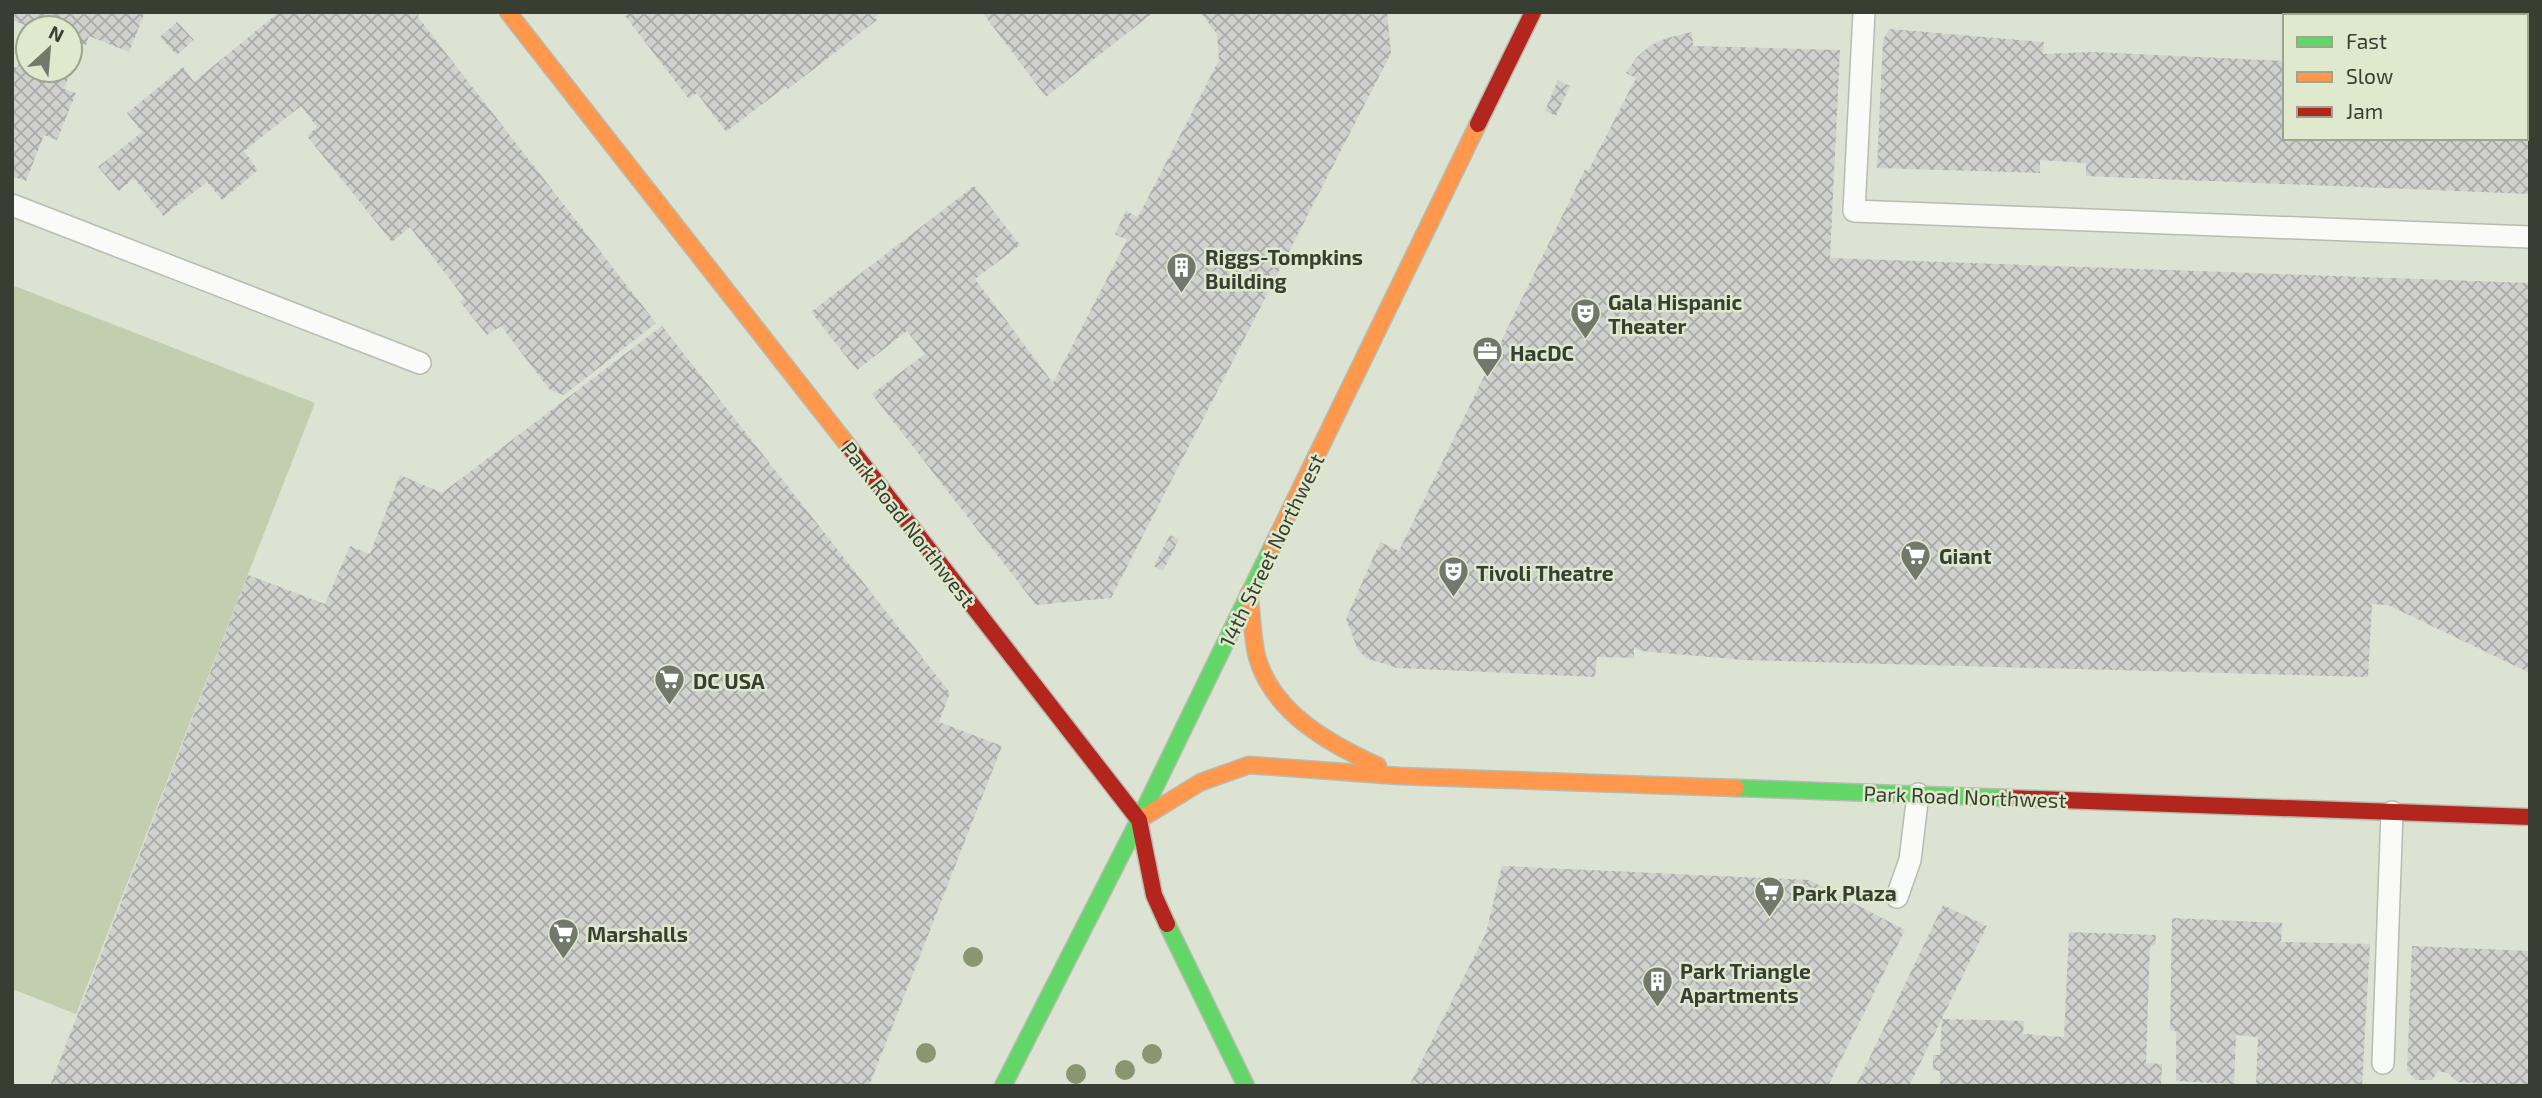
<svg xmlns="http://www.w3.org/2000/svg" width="2542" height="1098" font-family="'Exo 2',sans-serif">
<defs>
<pattern id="building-cross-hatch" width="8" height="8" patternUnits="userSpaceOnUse" patternTransform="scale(1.75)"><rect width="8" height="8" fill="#d0d0ce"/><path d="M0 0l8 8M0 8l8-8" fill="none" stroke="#aaaaa8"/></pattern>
</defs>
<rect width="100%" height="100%" fill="#dde3d3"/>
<polygon fill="#c2cfae" points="12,285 315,403 76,1014 12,989"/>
<g fill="url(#building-cross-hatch)">
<polygon points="12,12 145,12 129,52 89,36 86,45 81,44 64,89 76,93 57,140 44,135 26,181 12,176 12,66 17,68 28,40 28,70 70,70 70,28 32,28 12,20"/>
<polygon points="279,12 419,12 418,17 431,34 656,323 564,395 550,390 501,326 487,335 460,302 464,298 410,227 392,242 307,136 317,127 301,106 244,151 258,170 222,200 207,182 163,216 134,178 119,191 98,167 142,132 127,113 183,67 194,82"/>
<polygon points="631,12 881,12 875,17 877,20 788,89 786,86 726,132 697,93 689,99 625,16"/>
<polygon points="982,12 1154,12 1046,97"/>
<polygon points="1200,12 1387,12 1391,53 1111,598 1036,605 872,394 925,354 907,331 857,370 811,312 974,186 1020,245 975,279 1053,383 1127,240 1115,234 1126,211 1138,217 1219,60 1217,34"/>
<polygon points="177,22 194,40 177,55 160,37"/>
<polygon points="1890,29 2044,42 2043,54 2092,52 2285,61 2285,138 2526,138 2526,72 2530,72 2530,194 2086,176 2086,163 2040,160 2040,173 1877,168 1883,39"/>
<polygon points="1692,32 1693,46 1840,50 1830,258 2530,283 2530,673 2388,605 2372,604 2368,677 1744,660 1641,651 1634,647 1634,658 1597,657 1595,677 1397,668 1366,658 1358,650 1346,619 1380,542 1399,551 1585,169 1588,171 1636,78 1626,73 1637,57 1651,45 1667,38"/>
<polygon points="1558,80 1570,86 1556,116 1545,111"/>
<polygon points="662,326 950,693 939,722 1002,746 869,1086 50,1086 248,575 325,604 350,546 370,554 400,475 442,493"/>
<polygon points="1170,535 1179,539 1163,571 1154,566"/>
<polygon points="1502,866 1809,880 1905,930 1828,1086 1409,1086 1486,933"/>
<polygon points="1943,905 1987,926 1909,1086 1856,1086"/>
<polygon points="2172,918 2282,923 2281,942 2370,944 2362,1086 2256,1086 2258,1037 2236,1035 2234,1084 2176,1081 2176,1031 2170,1030"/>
<polygon points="2069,932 2156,935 2155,945 2150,946 2146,1063 2162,1064 2161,1086 1940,1086 1940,1071 1933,1070 1933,1055 1940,1055 1942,1019 2024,1021 2023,1034 2064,1037"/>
<polygon points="2412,946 2530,951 2530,1086 2477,1086 2477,1083 2457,1082 2448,1073 2438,1071 2432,1080 2416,1080 2407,1071"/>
</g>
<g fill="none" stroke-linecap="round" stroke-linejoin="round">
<defs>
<g id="lane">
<polyline points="1864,12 1854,211 2530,237"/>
<polyline points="12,205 420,363"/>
<polyline points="1897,897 1910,860 1918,794"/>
<polyline points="2383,1063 2392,812"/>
</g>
<g id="fast">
<polyline points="1736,788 2008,798"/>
<polyline points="1167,924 1246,1086"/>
<polyline points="1003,1086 1139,820 1272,547"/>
</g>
<g id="slow">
<polyline points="508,12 850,448"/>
<polyline points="1272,547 1478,124"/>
<path d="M1249,593C1252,614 1252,636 1257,657C1273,713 1330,744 1378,766"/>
<polyline points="1139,820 1201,782 1249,765 1399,776 1736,788"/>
</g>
<g id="jam">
<polyline points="1478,124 1533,12"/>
<polyline points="850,448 1139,820 1154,895 1167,924"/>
<polyline points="2008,798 2530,817"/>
</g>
</defs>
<use href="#lane" stroke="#b7bcb0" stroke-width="24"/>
<use href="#fast" stroke="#b7bcb0" stroke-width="19"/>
<use href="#slow" stroke="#b7bcb0" stroke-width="19"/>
<use href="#jam" stroke="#b7bcb0" stroke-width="19"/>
<use href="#lane" stroke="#fafbf8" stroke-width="21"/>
<use href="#fast" stroke="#63d668" stroke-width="16"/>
<use href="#slow" stroke="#ff974d" stroke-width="16"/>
<use href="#jam" stroke="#b3261e" stroke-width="16"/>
</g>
<g fill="#899771">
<circle cx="973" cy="957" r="10"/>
<circle cx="926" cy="1053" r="10"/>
<circle cx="1152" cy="1054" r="10"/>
<circle cx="1125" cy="1070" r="10"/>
<circle cx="1076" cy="1074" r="10"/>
</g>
<defs>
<symbol id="building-pin" viewBox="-11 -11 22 30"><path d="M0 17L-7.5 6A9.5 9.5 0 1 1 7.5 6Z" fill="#72786a" stroke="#dee9cd"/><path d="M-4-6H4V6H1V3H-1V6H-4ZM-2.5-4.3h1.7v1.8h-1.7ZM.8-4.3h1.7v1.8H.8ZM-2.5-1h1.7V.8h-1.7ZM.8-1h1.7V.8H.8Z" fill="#fff"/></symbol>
<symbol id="theatre-pin" viewBox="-11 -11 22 30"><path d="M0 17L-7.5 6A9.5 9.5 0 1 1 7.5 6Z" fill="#72786a" stroke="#dee9cd"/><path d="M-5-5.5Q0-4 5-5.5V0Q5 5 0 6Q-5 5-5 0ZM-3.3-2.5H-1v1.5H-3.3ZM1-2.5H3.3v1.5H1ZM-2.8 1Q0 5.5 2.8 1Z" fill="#fff"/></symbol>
<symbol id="office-pin" viewBox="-11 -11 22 30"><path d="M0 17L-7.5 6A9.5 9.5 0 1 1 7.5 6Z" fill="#72786a" stroke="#dee9cd"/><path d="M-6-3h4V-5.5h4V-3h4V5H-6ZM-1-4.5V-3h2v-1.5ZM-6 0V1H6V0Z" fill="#fff"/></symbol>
<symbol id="supermarket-pin" viewBox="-11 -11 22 30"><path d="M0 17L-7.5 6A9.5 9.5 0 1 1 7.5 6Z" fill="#72786a" stroke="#dee9cd"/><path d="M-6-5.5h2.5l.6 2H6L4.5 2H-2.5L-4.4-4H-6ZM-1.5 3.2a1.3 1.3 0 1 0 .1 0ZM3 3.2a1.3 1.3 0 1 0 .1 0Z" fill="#fff"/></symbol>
</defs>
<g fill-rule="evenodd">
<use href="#building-pin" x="1164" y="250" width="35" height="47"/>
<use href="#theatre-pin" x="1568" y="296" width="35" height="47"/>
<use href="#office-pin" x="1470" y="334" width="35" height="47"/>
<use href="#supermarket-pin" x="1898" y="538" width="35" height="47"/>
<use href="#theatre-pin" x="1436" y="554" width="35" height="47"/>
<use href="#supermarket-pin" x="652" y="662" width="35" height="47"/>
<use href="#supermarket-pin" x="1752" y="874" width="35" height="47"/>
<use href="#supermarket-pin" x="546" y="916" width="35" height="47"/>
<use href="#building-pin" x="1640" y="964" width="35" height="47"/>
</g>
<g text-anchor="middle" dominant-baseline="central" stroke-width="5" stroke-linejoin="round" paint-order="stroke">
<g font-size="21" font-weight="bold" fill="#393e32" stroke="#dee9cd" text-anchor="start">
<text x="1205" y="256">Riggs-Tompkins<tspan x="1205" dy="24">Building</tspan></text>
<text x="1608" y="301">Gala Hispanic<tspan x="1608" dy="24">Theater</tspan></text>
<text x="1510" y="352">HacDC</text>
<text x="1939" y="555">Giant</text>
<text x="1476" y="572">Tivoli Theatre</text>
<text x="693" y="680">DC USA</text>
<text x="1792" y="892">Park Plaza</text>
<text x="587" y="933">Marshalls</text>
<text x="1680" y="970">Park Triangle<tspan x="1680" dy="24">Apartments</tspan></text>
</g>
<g font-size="21" fill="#393e32" stroke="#dee9cd">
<text transform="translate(909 524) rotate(52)">Park Road Northwest</text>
<text transform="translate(1271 550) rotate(-64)">14th Street Northwest</text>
<text transform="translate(1965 796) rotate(2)">Park Road Northwest</text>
</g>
</g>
<rect width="2542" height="1098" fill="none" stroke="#393e32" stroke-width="28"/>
<rect x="2283" y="14" width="245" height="126" fill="#dee9cd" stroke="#9ca58f" stroke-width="2"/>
<rect x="2297" y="37" width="35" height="10" fill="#63d668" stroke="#9ca58f" stroke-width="2"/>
<text x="2346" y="49" font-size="21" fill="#393e32">Fast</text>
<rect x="2297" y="72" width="35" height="10" fill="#ff974d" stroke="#9ca58f" stroke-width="2"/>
<text x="2346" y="84" font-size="21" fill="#393e32">Slow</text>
<rect x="2297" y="107" width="35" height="10" fill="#b3261e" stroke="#9ca58f" stroke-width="2"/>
<text x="2346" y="119" font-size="21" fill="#393e32">Jam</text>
<g transform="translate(49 49) rotate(26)"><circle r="33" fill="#dee9cd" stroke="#9ca58f" stroke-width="2"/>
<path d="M0-5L12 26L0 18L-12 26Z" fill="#72786a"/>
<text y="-10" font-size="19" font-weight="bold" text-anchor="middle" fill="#393e32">N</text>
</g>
</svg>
